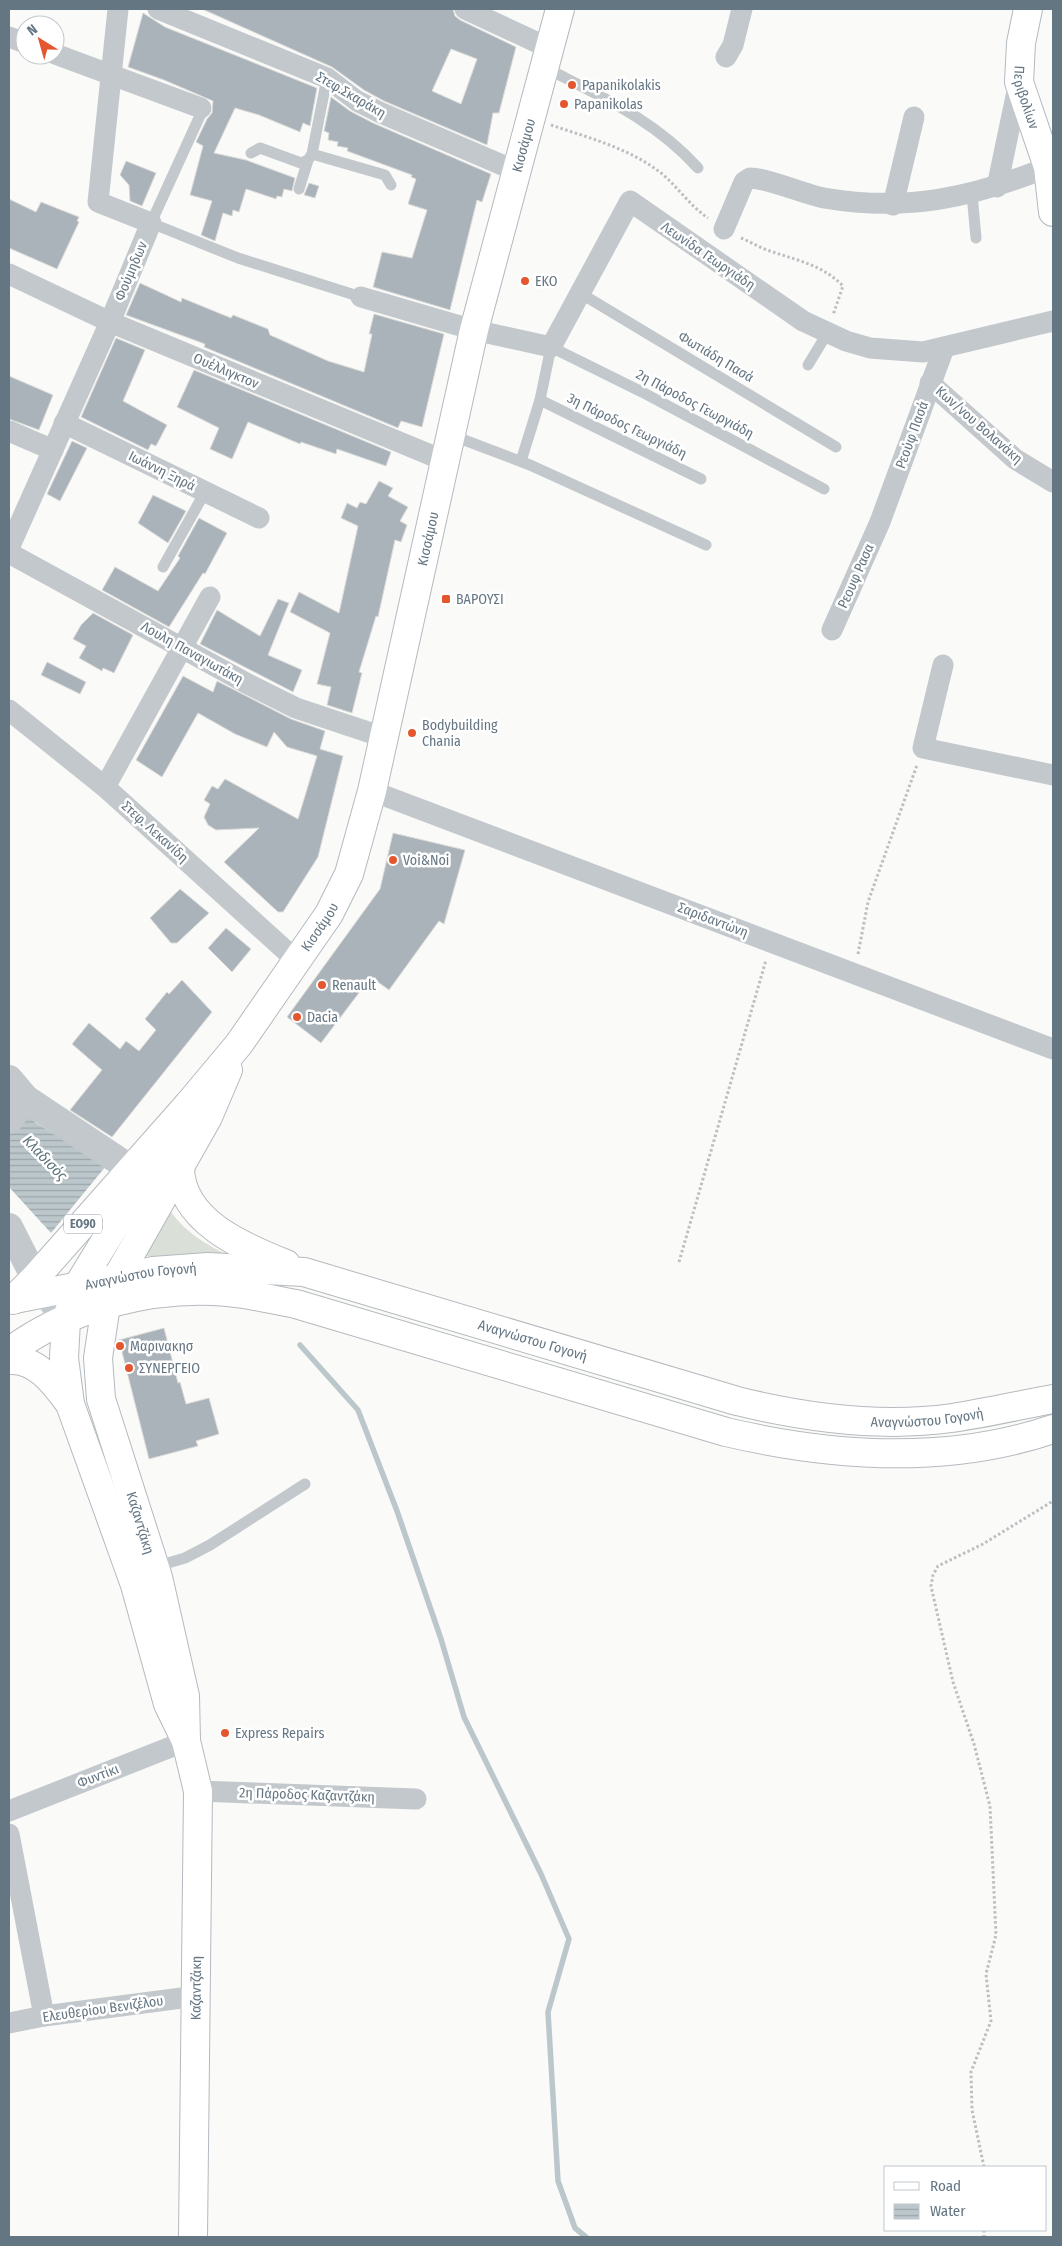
<svg xmlns="http://www.w3.org/2000/svg" width="1062" height="2246" font-family="'Fira Sans Condensed',sans-serif">
<defs>
<pattern id="water-rules" width="6" height="5" patternUnits="userSpaceOnUse" patternTransform="scale(1.25)"><rect width="6" height="5" fill="#bbc7cb"/><path d="M0 2.5h6" fill="none" stroke="#9ca6aa"/></pattern>
</defs>
<rect width="100%" height="100%" fill="#fafaf8"/>
<path fill="#dadfd7" d="M168,1208C184,1231 203,1243 228,1255V1258L142,1256Z"/>
<polygon fill="url(#water-rules)" points="9,1098 36,1123 106,1166 51,1233 9,1187"/>
<g fill="none" stroke-linecap="round" stroke-linejoin="round">
<polyline stroke="#bbc7cb" stroke-width="5.5" points="300,1345 358,1410 397,1511 441,1639 464,1717 541,1874 569,1939 548,2012 558,2181 575,2228 586,2237"/>
</g>
<g fill="#aab3b9" stroke="#dcdcda" fill-rule="evenodd">
<path d="M202,9H453L455,16L460,20L516,47L499,113H493L487,145L384,101L364,90L332,67ZM451,49L477,59L461,104L432,91Z"/>
<polygon points="143,13 165,27 317,88 310,126 303,123 300,132 259,115 235,108 214,153 246,160 295,178 292,191 284,189 282,197 277,196 276,199 246,189 239,212 233,210 232,216 223,213 215,241 201,235 212,201 190,195 203,146 196,142 207,119 212,113 213,101 164,80 128,67"/>
<polygon points="331,97 350,111 373,123 491,174 482,202 477,200 450,310 373,287 382,252 412,258 427,210 408,204 416,179 411,177 412,175 347,151 348,148 337,146 338,142 328,140 329,133 324,131"/>
<polygon points="126,161 156,173 142,206 130,201 129,185 120,175"/>
<polygon points="309,183 319,186 315,198 304,195"/>
<polygon points="9,199 36,212 41,202 79,217 77,221 79,222 57,269 9,248"/>
<polygon points="140,283 181,302 182,298 231,318 233,315 268,329 270,335 328,361 364,372 372,334 369,334 374,314 444,334 422,427 401,421 398,428 204,347 205,344 126,315"/>
<polygon points="116,338 145,350 123,401 167,425 156,446 151,444 148,450 81,417"/>
<polygon points="194,370 391,452 386,466 337,449 336,454 301,442 300,444 248,422 232,459 210,449 219,428 177,407"/>
<polygon points="9,376 53,395 39,430 9,419"/>
<polygon points="72,441 87,448 60,501 47,494"/>
<polygon points="379,481 393,488 388,496 408,507 400,521 407,525 401,542 395,540 378,617 376,616 359,672 362,673 352,713 327,705 331,687 317,684 330,633 290,612 299,592 339,613 358,526 341,518 347,503 357,508 360,502 366,504"/>
<polygon points="153,495 186,511 168,543 138,523"/>
<polygon points="199,518 227,533 205,574 203,573 169,627 102,590 115,567 158,591 180,558 178,556"/>
<polygon points="278,599 289,603 268,655 302,670 293,692 200,644 217,610 260,636"/>
<polygon points="93,613 133,635 114,673 103,668 102,671 79,658 86,646 73,639 81,625"/>
<polygon points="47,662 86,682 80,694 41,675"/>
<polygon points="183,676 213,692 217,681 291,719 325,731 320,749 343,756 318,857 283,912 278,912 224,862 259,828 216,830 208,825 204,817 210,804 204,800 212,786 218,789 225,779 298,819 317,756 287,747 274,732 267,747 235,734 198,713 162,777 136,760"/>
<polygon points="393,833 465,850 444,924 439,921 389,990 371,977 321,1043 287,1017 380,889"/>
<polygon points="180,889 209,913 177,943 171,943 150,918"/>
<polygon points="226,928 251,949 232,972 208,948"/>
<polygon points="182,980 212,1012 112,1137 70,1110 102,1070 72,1044 89,1023 120,1049 126,1041 139,1051 156,1030 145,1019 167,992 169,994"/>
<polygon points="164,1328 178,1383 180,1382 186,1404 209,1398 219,1434 196,1441 198,1446 149,1459 119,1340"/>
</g>
<g fill="none" stroke-linecap="round" stroke-linejoin="round">
<defs>
<g id="secondary">
<path id="s1" d="M1028,9L1021,43L1019,82L1048,167L1053,212"/>
<path id="s2" d="M186,1741L168,1704L135,1585L70,1404L64,1358L66,1320L79,1284L188,1105L239,1044L329,914L349,874L372,791L474,330L560,9"/>
<path id="s3" d="M193,2237L198,1791L186,1741L185,1696L158,1577L101,1399L98,1358L106,1305L118,1276L208,1117L228,1070"/>
</g>
<g id="primary">
<path d="M180,1167C180,1221 243,1247 286,1264"/>
<path id="s4" d="M15,1299L153,1271L208,1267L304,1272L737,1401C806,1418 880,1428 952,1418C986,1413 1020,1405 1053,1399"/>
<polyline points="13,1300 35,1278 188,1105"/>
<path d="M9,1352C69,1307 153,1285 228,1292C251,1294 273,1300 296,1304L726,1432C833,1457 947,1465 1053,1429"/>
<path d="M9,1360C37,1358 55,1384 70,1404"/>
</g>
</defs>
<use href="#secondary" stroke="#b3babf" stroke-width="30"/>
<use href="#primary" stroke="#b5babe" stroke-width="30"/>
<g stroke="#bbbfc2" stroke-width="3" stroke-dasharray="2.5 2.5" stroke-linecap="butt">
<path d="M551,125C589,138 629,148 661,173C678,187 690,206 708,218"/>
<path d="M741,238C751,242 760,248 770,251C796,260 823,265 843,286L833,315"/>
<polyline points="858,954 868,902 917,765"/>
<polyline points="679,1262 766,960"/>
<polyline points="984,2167 972,2110 971,2072 991,2021 986,1974 996,1935 990,1806 974,1744 953,1682 931,1586 933,1575 938,1566 983,1544 1053,1501"/>
<polyline points="984,2230 984,2237"/>
</g>
<g stroke="#c3c8cc" stroke-width="11">
<path d="M544,67C600,96 655,120 698,168"/>
<polyline points="201,108 203,109 151,223 238,258 361,297"/>
<polyline points="251,153 260,148 301,163 308,160 312,154 327,78"/>
<polyline points="312,154 385,175 391,185"/>
<polyline points="299,189 308,160"/>
<polyline points="972,194 976,238"/>
<polyline points="580,293 836,447"/>
<polyline points="808,365 828,332"/>
<polyline points="540,400 701,479"/>
<polyline points="451,435 530,465 706,545"/>
<polyline points="521,461 540,400 551,347 642,392 824,489"/>
<polyline points="163,567 205,492"/>
<polyline points="154,1567 185,1558 210,1545 305,1484"/>
</g>
<g stroke="#c3c8cc" stroke-width="21">
<polyline points="158,9 327,78 357,101 379,112 516,171"/>
<polyline points="465,9 549,48"/>
<polyline points="9,37 25,43"/>
<polyline points="55,54 201,108"/>
<polyline points="726,57 733,45 742,9"/>
<polyline points="997,187 1019,82"/>
<polyline points="893,205 914,117"/>
<path d="M724,229L744,182L750,178C767,178 804,194 824,198C906,212 972,198 1048,167"/>
<polyline points="9,274 110,322 445,461"/>
<polyline points="361,297 474,330 551,347 630,201 803,321 846,341 870,348 923,352 1053,321"/>
<polyline points="930,383 1015,459 1053,482"/>
<polyline points="64,423 259,518"/>
<polyline points="9,431 53,450"/>
<polyline points="9,548 110,322 151,223 98,202 118,9"/>
<polyline points="9,553 246,683 296,708 383,737"/>
<polyline points="832,630 880,522 944,348"/>
<polyline points="943,665 923,748 1053,775"/>
<polyline points="9,710 105,787 296,960"/>
<polyline points="105,787 210,597"/>
<polyline points="372,791 1053,1049"/>
<polyline points="198,1791 416,1799"/>
<polyline points="9,1811 186,1741"/>
<polyline points="9,1834 44,2016"/>
<polyline points="9,2023 44,2016 197,1996"/>
</g>
<g stroke="#c3c8cc" stroke-width="28">
<polyline points="9,1079 26,1099 131,1169"/>
<polyline points="9,1120 26,1099"/>
<polyline points="9,1227 35,1278 66,1320"/>
</g>
<use href="#secondary" stroke="#fff" stroke-width="28"/>
<use href="#primary" stroke="#fff" stroke-width="28"/>
</g>
<g fill="#e4572e" stroke="#fff" stroke-width="2">
<circle cx="572" cy="85" r="5"/>
<circle cx="564" cy="104" r="5"/>
<circle cx="525" cy="281" r="5"/>
<rect x="441" y="594" width="10" height="10" rx="2.5"/>
<circle cx="412" cy="733" r="5"/>
<circle cx="393" cy="860" r="5"/>
<circle cx="322" cy="985" r="5"/>
<circle cx="297" cy="1017" r="5"/>
<circle cx="120" cy="1346" r="5"/>
<circle cx="129" cy="1368" r="5"/>
<circle cx="225" cy="1733" r="5"/>
</g>
<g text-anchor="middle" dominant-baseline="central" stroke-width="5" stroke-linejoin="round" paint-order="stroke">
<rect fill="#fff" stroke="#939fa8" stroke-width="1" x="64" y="1214.5" width="38" height="19" rx="4"/>
<g font-size="12" font-weight="bold" fill="#657683">
<text x="83" y="1224">ΕΟ90</text>
</g>
<g font-size="14" fill="#657683" stroke="#fff" text-anchor="start">
<text x="582" y="85">Papanikolakis</text>
<text x="574" y="104">Papanikolas</text>
<text x="535" y="281">EKO</text>
<text x="456" y="599">ΒΑΡΟΥΣΙ</text>
<text x="422" y="725">Bodybuilding<tspan x="422" dy="16">Chania</tspan></text>
<text x="403" y="860">Voi&amp;Noi</text>
<text x="332" y="985">Renault</text>
<text x="307" y="1017">Dacia</text>
<text x="130" y="1346">Μαρινακησ</text>
<text x="139" y="1368">ΣΥΝΕΡΓΕΙΟ</text>
<text x="235" y="1733">Express Repairs</text>
</g>
<g font-size="14" fill="#657683" stroke="#fff">
<text transform="translate(351 95) rotate(30)">Στεφ.Σκαράκη</text>
<text stroke="none"><textPath href="#s1" startOffset="90">Περιβολίων</textPath></text>
<text stroke="none"><textPath href="#s2" startOffset="1721">Κισσάμου</textPath></text>
<text transform="translate(708 256) rotate(34)">Λεωνίδα Γεωργιάδη</text>
<text transform="translate(131 271) rotate(-67)">Φούμηδων</text>
<text transform="translate(716 357) rotate(31)">Φωτιάδη Πασά</text>
<text transform="translate(226 371) rotate(23)">Ουέλλιγκτον</text>
<text transform="translate(695 404) rotate(28)">2η Πάροδος Γεωργιάδη</text>
<text transform="translate(979 425) rotate(41)">Κων/νου Βολανάκη</text>
<text transform="translate(627 426) rotate(26)">3η Πάροδος Γεωργιάδη</text>
<text transform="translate(912 435) rotate(-70)">Ρεούφ Πασά</text>
<text transform="translate(162 471) rotate(26)">Ιωάννη Ξηρά</text>
<text stroke="none"><textPath href="#s2" startOffset="1316">Κισσάμου</textPath></text>
<text transform="translate(856 576) rotate(-66)">Ρεουφ Ρασα</text>
<text transform="translate(192 653) rotate(29)">Λουλη Παναγιωτάκη</text>
<text transform="translate(155 832) rotate(42)">Στεφ. Λεκανίδη</text>
<text transform="translate(713 920) rotate(21)">Σαριδαντώνη</text>
<text stroke="none"><textPath href="#s2" startOffset="911">Κισσάμου</textPath></text>
<text stroke="none"><textPath href="#s4" startOffset="128">Αναγνώστου Γογονή</textPath></text>
<text stroke="none"><textPath href="#s4" startOffset="531">Αναγνώστου Γογονή</textPath></text>
<text stroke="none"><textPath href="#s4" startOffset="936">Αναγνώστου Γογονή</textPath></text>
<text transform="translate(140 1523) rotate(73)">Καζαντζάκη</text>
<text transform="translate(98 1776) rotate(-21)">Φυντίκι</text>
<text transform="translate(307 1795) rotate(2)">2η Πάροδος Καζαντζάκη</text>
<text stroke="none"><textPath href="#s3" startOffset="249">Καζαντζάκη</textPath></text>
<text transform="translate(103 2009) rotate(-8)">Ελευθερίου Βενιζέλου</text>
</g>
<g font-size="15" font-style="italic" fill="#60757c" stroke="#fff">
<text transform="translate(45 1158) rotate(46)">Κλαδισός</text>
</g>
</g>
<rect width="1062" height="2246" fill="none" stroke="#657683" stroke-width="20"/>
<rect x="884" y="2166" width="162" height="65" fill="#ffffff" stroke="#c1c8cd"/>
<rect x="894" y="2182" width="25" height="8" fill="#ffffff" stroke="#c1c8cd"/>
<text x="930" y="2191" font-size="15" fill="#657683">Road</text>
<rect x="894" y="2204" width="25" height="15" fill="url(#water-rules)" stroke="#c1c8cd"/>
<text x="930" y="2216" font-size="15" fill="#657683">Water</text>
<g transform="translate(40 40) rotate(323)"><circle r="24" fill="#ffffff" stroke="#c1c8cd"/>
<path d="M0-4L9 19L0 12L-9 19Z" fill="#e4572e"/>
<text y="-8" font-size="14" font-weight="bold" text-anchor="middle" fill="#657683">N</text>
</g>
</svg>
